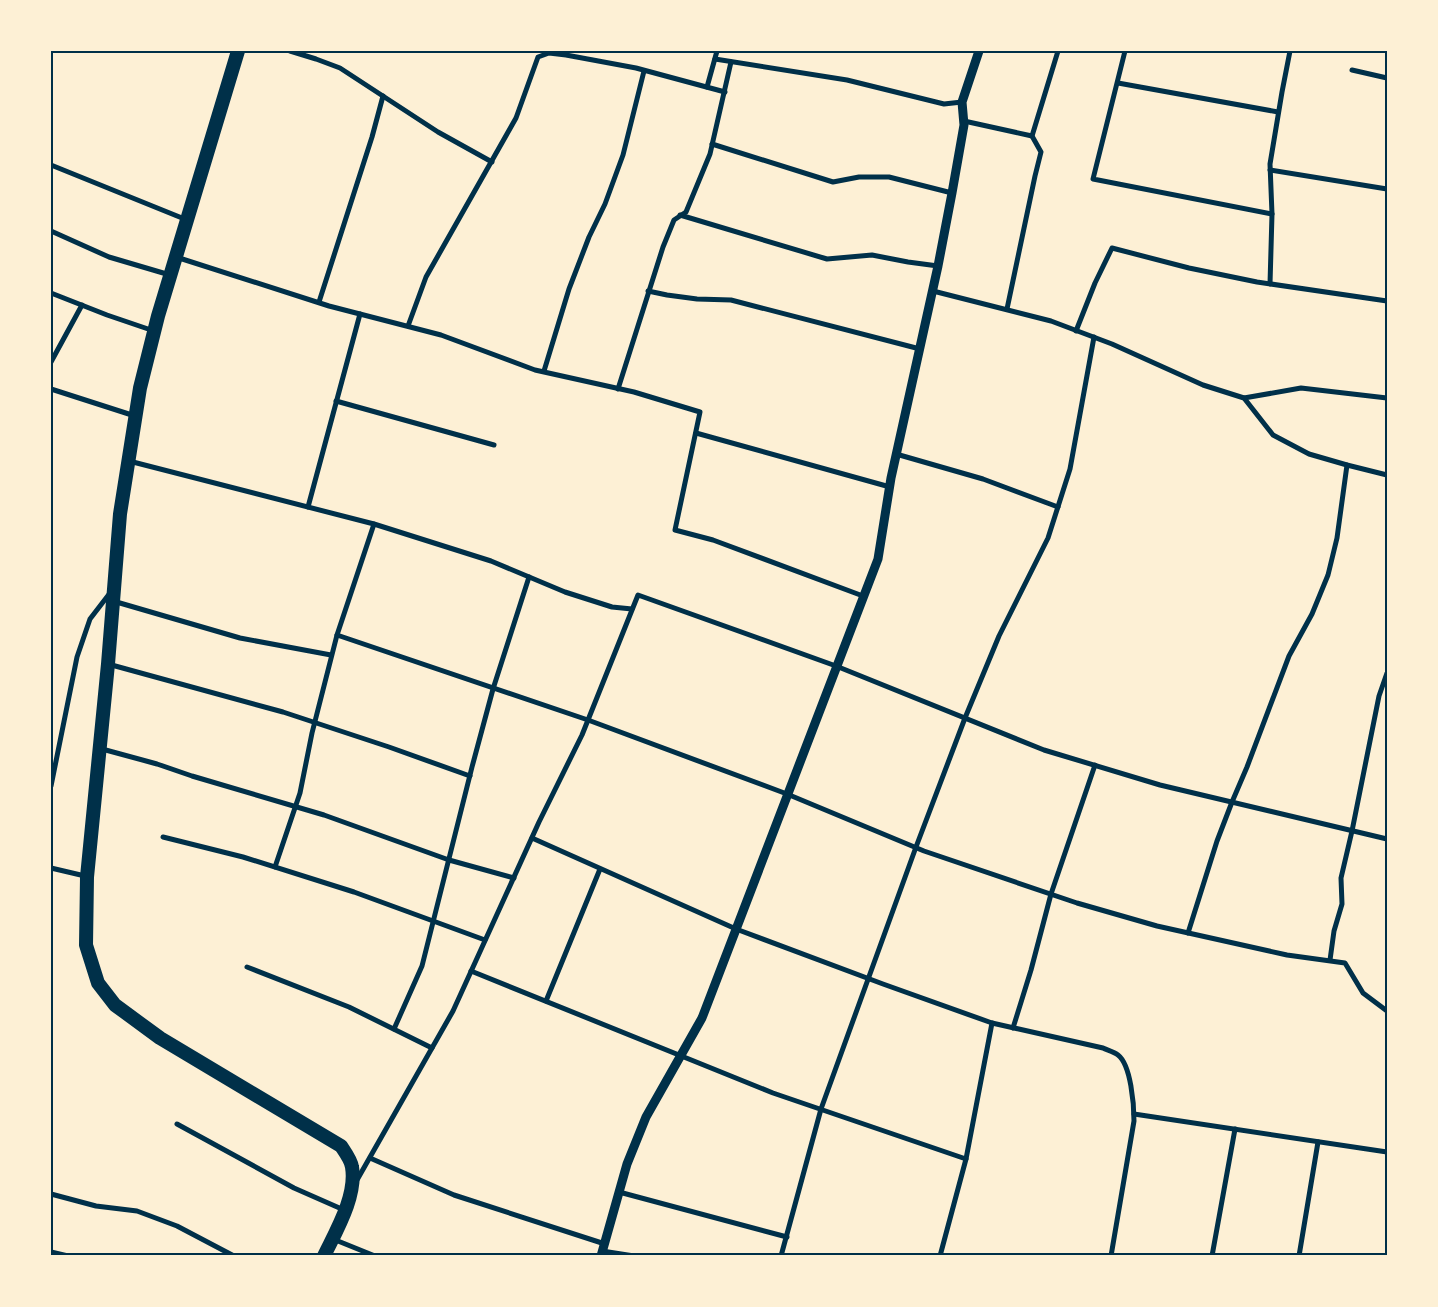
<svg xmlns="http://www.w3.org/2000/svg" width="1438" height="1307" font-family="Overpass,sans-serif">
<rect width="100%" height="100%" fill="#fdf0d5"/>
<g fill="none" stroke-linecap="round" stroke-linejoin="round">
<g stroke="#003049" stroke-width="5">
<polyline points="290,51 316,59 340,68 438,132 492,162"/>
<polyline points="1125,51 1093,179 1272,214"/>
<polyline points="715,59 847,80 944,104 962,102"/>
<polyline points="1352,70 1387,78"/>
<polyline points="1118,83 1278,112"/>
<polyline points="707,87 717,51"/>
<polyline points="964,121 1032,136 1058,51"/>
<polyline points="712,144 833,182 859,177 889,177 952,193"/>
<polyline points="51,165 187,220"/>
<polyline points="1270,170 1387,189"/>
<polyline points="680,215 827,259 872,255 908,262 938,266"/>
<polyline points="51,231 109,257 170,275"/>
<polyline points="176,257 329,306 441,335 535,370 634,392 700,412 675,530 713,540 863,596"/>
<polyline points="1270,284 1272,214 1270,164 1282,92 1290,51"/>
<polyline points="648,291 667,295 697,299 731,300 920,349"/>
<polyline points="933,291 1051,321 1112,344 1203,385 1244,398 1273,435 1309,454 1347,465 1387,475"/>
<polyline points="51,293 107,315 154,331"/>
<polyline points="319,302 372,137 383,96"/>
<polyline points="1007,309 1035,176 1041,152 1032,136"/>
<polyline points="408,326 426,277 516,118 538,57 549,53 566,55 636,68 725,92"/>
<polyline points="1076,331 1095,283 1112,248 1189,268 1257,282 1387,301"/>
<polyline points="51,362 82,305"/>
<polyline points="544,371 569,289 589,237 605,204 623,155 644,71"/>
<polyline points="51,389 135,416"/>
<polyline points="618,389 663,247 674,220 686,212 710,154 731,62"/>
<polyline points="1244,398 1301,388 1387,398"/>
<polyline points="336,401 494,445"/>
<polyline points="696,433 890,487"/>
<polyline points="896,454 983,479 1058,507"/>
<polyline points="129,461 374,524 491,561 565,592 612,607 632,609"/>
<polyline points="308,507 360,314"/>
<polyline points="113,601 240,638 331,655"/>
<polyline points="337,635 588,720 787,794 924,851 1077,903 1157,926 1287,955 1345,963 1363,993 1387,1011"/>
<polyline points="108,664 283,712 389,747 470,776"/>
<polyline points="102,749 157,764 192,776 324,815 449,860 514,878"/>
<polyline points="51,786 77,657 90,619 110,593"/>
<polyline points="163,837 243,857 354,892 485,940"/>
<path d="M532,838L736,929L883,984L992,1023L1103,1048C1107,1050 1114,1052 1118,1055C1131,1065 1134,1105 1134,1121L1111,1256"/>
<polyline points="275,867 300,793 312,733 337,635 374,524"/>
<polyline points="51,868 85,876"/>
<polyline points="1188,933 1217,841 1232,802 1247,767 1289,656 1312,614 1328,575 1337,538 1347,465"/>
<polyline points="1330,960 1334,931 1342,904 1341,878 1352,831 1379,696 1387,673"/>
<polyline points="247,967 349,1007 432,1048"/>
<polyline points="471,971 773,1093 966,1159"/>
<polyline points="546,1001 600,869"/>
<polyline points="1013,1028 1031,970 1051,894 1095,765"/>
<polyline points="394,1029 422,966 472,767 493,689 529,577"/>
<polyline points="1134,1114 1387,1152"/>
<polyline points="177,1124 294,1188 344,1210"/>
<polyline points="370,1158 454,1195 605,1244"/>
<polyline points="357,1180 453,1011 539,822 582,735 638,595 836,666 1044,750 1160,785 1387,839"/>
<polyline points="619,1192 787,1237"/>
<polyline points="51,1194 96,1206 137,1211 177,1226 234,1256"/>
<polyline points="333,1239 375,1256"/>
<polyline points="602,1251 634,1256"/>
<polyline points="51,1252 68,1256"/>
<polyline points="781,1256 821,1109 916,847 965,718 999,636 1048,538 1070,469 1094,337"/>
<polyline points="940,1256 966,1159 992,1023"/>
<polyline points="1212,1256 1235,1129"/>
<polyline points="1299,1256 1318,1142"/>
</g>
<polyline stroke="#003049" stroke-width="9" points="601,1256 627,1164 646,1117 702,1018 878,559 891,478 938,266 952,193 964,125 962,102 979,51"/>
<path stroke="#003049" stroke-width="14" d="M238,51L158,316L140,388L120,514L108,664L87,877L86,945L98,983L115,1005L160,1038L341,1146C345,1152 351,1160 352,1167C357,1196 336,1231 324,1256"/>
</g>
<rect width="1438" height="1307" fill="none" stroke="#fdf0d5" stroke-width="105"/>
<rect x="52" y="52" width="1334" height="1202" fill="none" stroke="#003049" stroke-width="2"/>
</svg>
